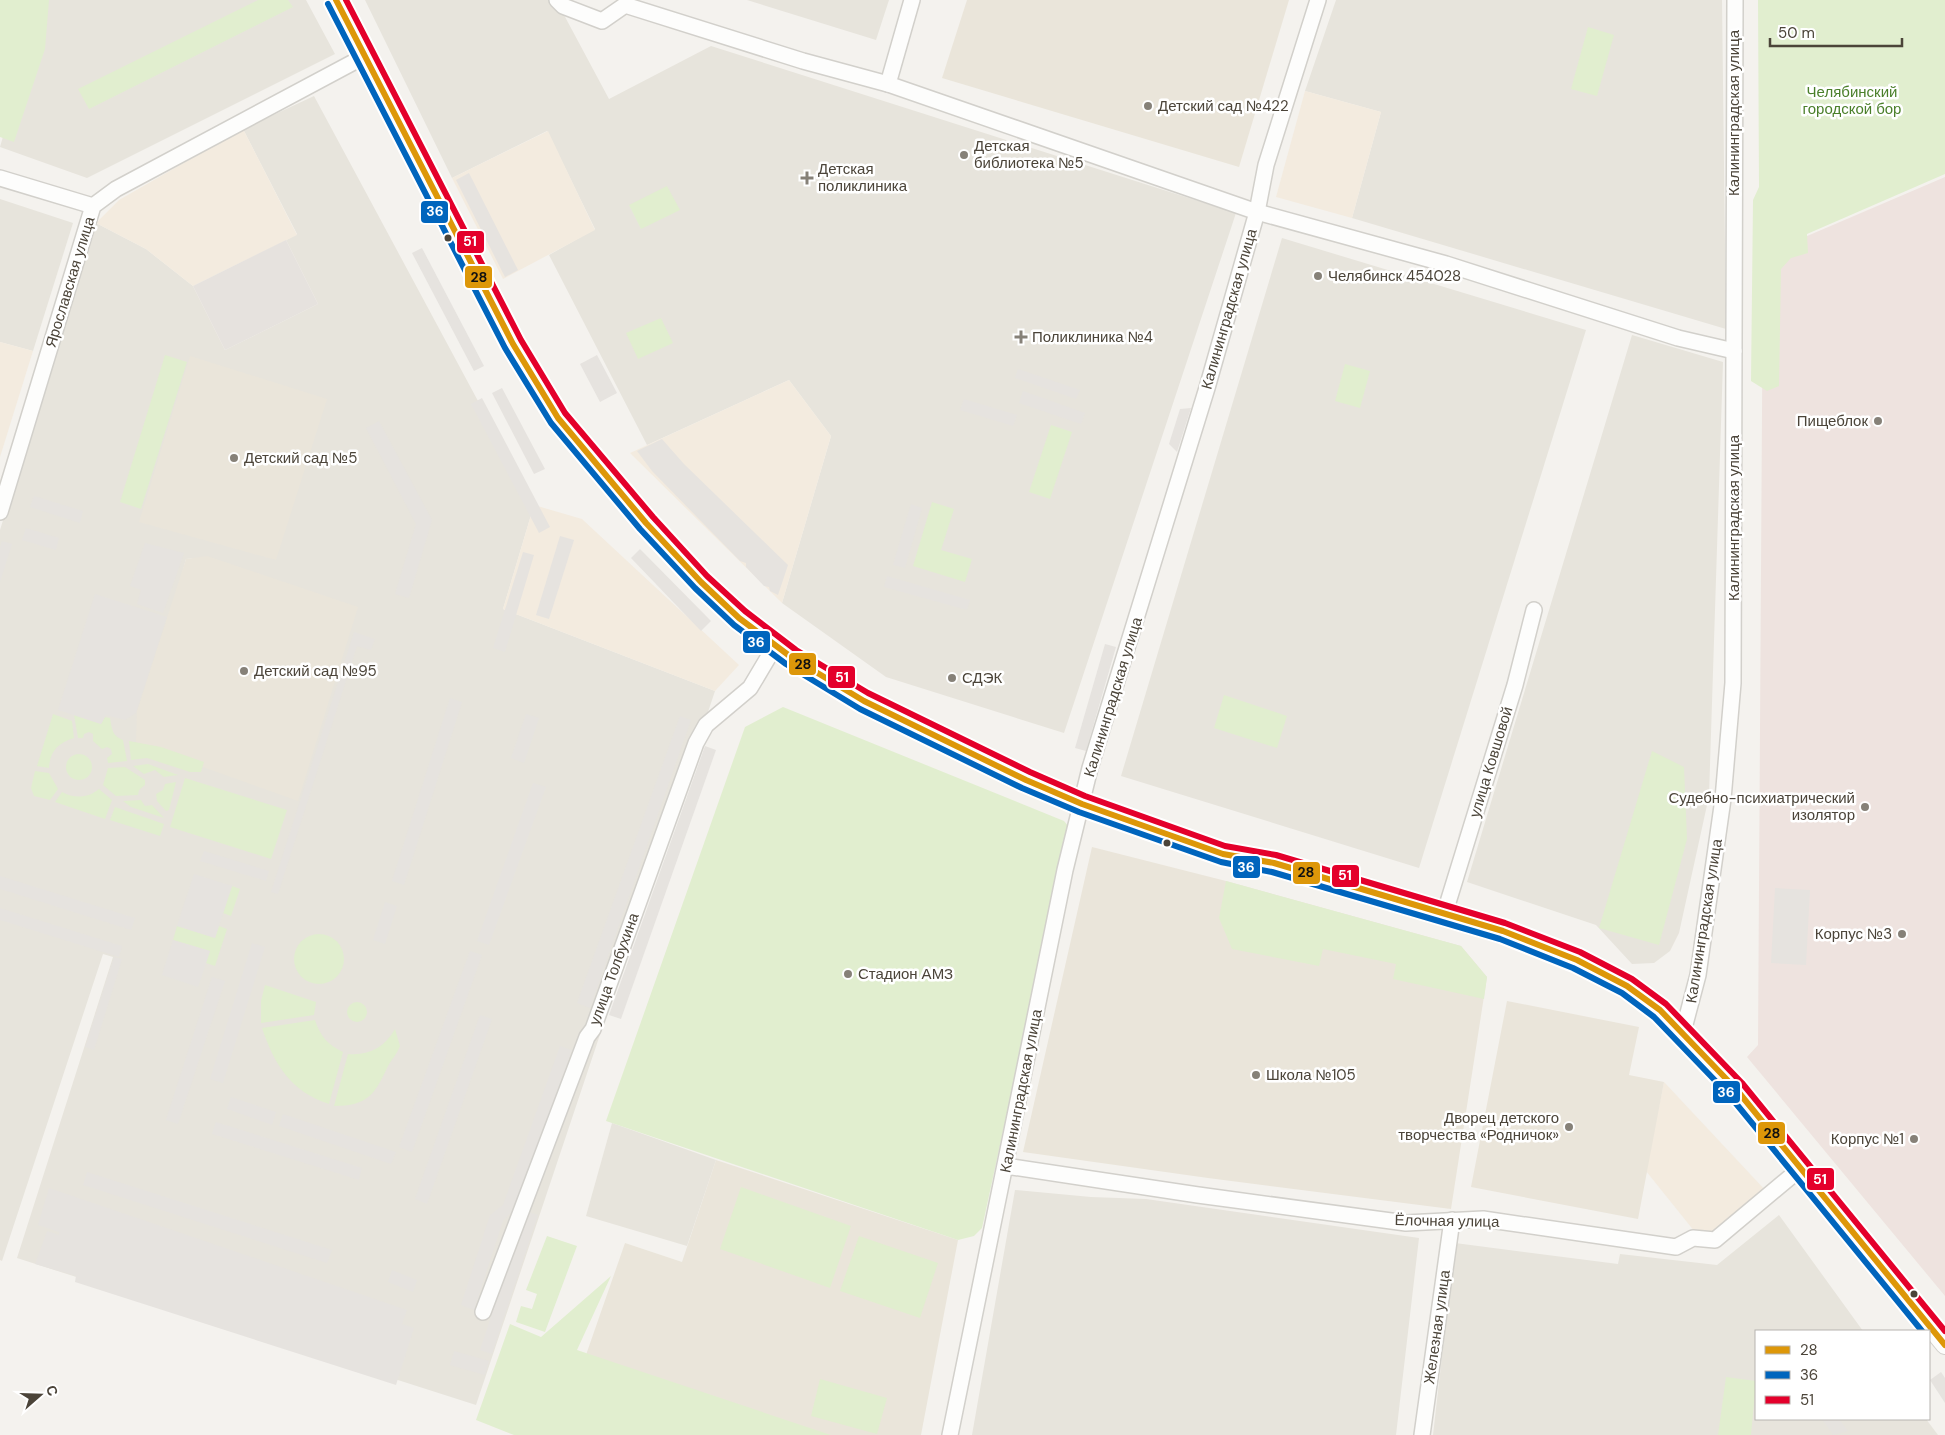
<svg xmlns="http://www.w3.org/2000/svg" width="1945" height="1435" font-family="'DM Sans',sans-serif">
<rect width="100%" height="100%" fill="#f4f2ee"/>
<g fill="#e7e4dc" fill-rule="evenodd">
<polygon points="23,0 306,0 335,54 87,178 0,147 29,46"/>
<polygon points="365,0 556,0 609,99 711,46 1236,213 1064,733 886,677 782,603 831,436 789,380 647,445 549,255 595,229 547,131 452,178"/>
<polygon points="747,0 889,0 876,40"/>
<polygon points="1336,0 1722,0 1726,329 1352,218 1381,112 1305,91"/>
<path d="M314,96L534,505L503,609L715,691L476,1405L17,1258L113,957L103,954L2,1261L0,1260V530L96,223L146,249L193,286L225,350L318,304L286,240L297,234L243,129ZM195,558L136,743L186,559Z"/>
<polygon points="0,199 73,223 33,351 0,342"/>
<polygon points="1282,238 1586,330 1419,868 1121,776"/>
<polygon points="1632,335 1723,362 1709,796 1679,933 1670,951 1654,963 1632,964 1596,925 1467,882"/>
<polygon points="612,1123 716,1160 687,1246 586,1216"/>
<polygon points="1015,1190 1091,1197 1146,1199 1419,1238 1396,1435 972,1435"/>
<polygon points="1779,1215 1863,1331 1756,1331 1756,1419 1926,1419 1938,1435 1433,1435 1455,1243 1618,1264 1620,1254 1717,1265"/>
</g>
<g fill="#f3ebdf">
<polygon points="1305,91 1381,112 1352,218 1276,197"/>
<polygon points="243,129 297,235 193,286 146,249 96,223 119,200"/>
<polygon points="548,131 595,230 503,279 452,178"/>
<polygon points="0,342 33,351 0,457"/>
<polygon points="789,380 831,436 782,603 630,453"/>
<polygon points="534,505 582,519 739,665 715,691 503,609"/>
<polygon points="1664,1082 1766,1191 1703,1242 1646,1171"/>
</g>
<polygon fill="#e6e2de" points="286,240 318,304 225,350 193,286"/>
<g fill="#eae5da">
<polygon points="967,0 1289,0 1239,167 942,78"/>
<polygon points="190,356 327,399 276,560 139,522"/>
<polygon points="207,556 358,607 298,801 136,743 137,711 186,559"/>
<polygon points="1092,847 1226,881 1461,946 1487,977 1451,1209 1208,1178 1023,1152"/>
<polygon points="1507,1001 1639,1027 1629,1075 1664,1082 1638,1219 1471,1187"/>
<polygon points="716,1160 958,1240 921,1435 809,1435 579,1375 625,1243 682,1262"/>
</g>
<polygon fill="#eee3df" points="1945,177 1945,1296 1747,1057 1758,1045 1763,255"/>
<g fill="#e1eecf">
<polygon points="0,0 49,0 45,49 14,142 0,137"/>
<polygon points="258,0 288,0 293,7 89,109 78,89"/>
<polygon points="1758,0 1945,0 1945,174 1807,234 1808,253 1791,258 1781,269 1779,386 1767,391 1751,381 1753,200 1759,187"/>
<polygon points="1588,27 1614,35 1597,96 1571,89"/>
<polygon points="667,186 680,210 641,229 629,205"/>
<polygon points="661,318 673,343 638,359 626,333"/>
<polygon points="165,355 187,362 141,509 120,502"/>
<polygon points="1345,364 1370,371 1360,408 1335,401"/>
<polygon points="1051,425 1072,432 1050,499 1029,492"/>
<polygon points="932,502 954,509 941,550 972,559 965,582 913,566"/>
<polygon points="1224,695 1287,716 1277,748 1214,728"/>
<polygon points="783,707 1064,821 1069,827 982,1228 974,1236 958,1240 606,1121 745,727"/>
<path d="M53,714L72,721L74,738C58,743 50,751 49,768L37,766Z"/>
<path d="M74,715L101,724L105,717L110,718C112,729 112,736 123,740L127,761L108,763L107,758L112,754L111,749L107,747L102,749L93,741V734L89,732L84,734L83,738H78Z"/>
<polygon points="129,741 161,747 204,762 201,772 190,772 147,758 131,760"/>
<polygon points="1652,751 1684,767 1687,839 1659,945 1599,928"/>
<circle cx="79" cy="767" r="13"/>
<polygon points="148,764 178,775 164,777 155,770 144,774 133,766"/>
<polygon points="125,767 145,780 145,785 139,790 138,795 116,796 103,785 108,768"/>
<polygon points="35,771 49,773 58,789 50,800 34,796 31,788"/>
<polygon points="185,778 287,810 271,859 170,827"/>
<polygon points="176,782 169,810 166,811 157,801 156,794 163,790 165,784"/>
<path d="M99,789L112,800L105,819L55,802L62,792C75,799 88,798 99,789Z"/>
<polygon points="141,800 145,806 152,805 164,818 131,807 123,801"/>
<polygon points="115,807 164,824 160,836 110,820"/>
<polygon points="1226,881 1461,946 1487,977 1484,999 1393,979 1396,964 1323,949 1319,966 1232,949 1219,918"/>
<polygon points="232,886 240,889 231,916 223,913"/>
<polygon points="177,926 215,938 219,926 227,929 215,966 206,963 210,951 173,940"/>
<circle cx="319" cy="959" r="25"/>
<polygon points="265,985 316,1002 314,1015 261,1023 261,1001"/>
<circle cx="357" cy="1012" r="10"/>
<path d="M315,1020C320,1036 328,1045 343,1052L329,1104C291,1092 274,1064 262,1028Z"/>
<path d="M395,1029L400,1046C397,1054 392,1059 388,1066C375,1094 368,1106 334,1106L348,1054C369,1056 385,1047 395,1029Z"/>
<polygon points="741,1187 851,1226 830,1288 720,1249"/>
<polygon points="547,1236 577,1246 545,1332 516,1322 521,1306 532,1309 537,1294 526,1290"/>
<polygon points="859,1236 938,1263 920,1318 840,1291"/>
<polygon points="611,1276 577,1350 831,1435 514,1435 476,1420 510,1324 541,1337"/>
<polygon points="1726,1377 1756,1381 1751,1435 1718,1435"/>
<polygon points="820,1379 887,1398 877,1434 811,1416"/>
</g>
<g fill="#e6e3df">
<polygon points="469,173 518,270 505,277 456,180"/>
<polygon points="422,248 484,366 474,371 412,253"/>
<polygon points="597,355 617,393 600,402 580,364"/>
<polygon points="1018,369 1080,390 1076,399 1015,378"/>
<polygon points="502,388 545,469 534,474 492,393"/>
<polygon points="1023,391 1085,413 1081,424 1019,403"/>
<polygon points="482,398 550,527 539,533 471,404"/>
<polygon points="964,399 1017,415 1013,426 960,410"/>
<polygon points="1191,408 1177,452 1169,444 1180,409"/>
<polygon points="379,421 432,520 409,598 395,594 416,524 366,428"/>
<polygon points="662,439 684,464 788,565 778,595 770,591 769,587 764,586 746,567 746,563 740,561 652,471 637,451"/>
<polygon points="34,496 83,511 80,523 30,507"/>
<polygon points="911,504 922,508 905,568 893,565"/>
<polygon points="26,528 59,538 56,550 22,540"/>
<polygon points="560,536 574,540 549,619 536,615"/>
<polygon points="2,541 12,544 0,582 0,547"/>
<polygon points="145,543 184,553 163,613 137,604 141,590 130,586"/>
<polygon points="640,549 711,621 701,631 631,558"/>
<polygon points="523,552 534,555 505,652 493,648"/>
<polygon points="887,576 970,600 967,610 884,587"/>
<polygon points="95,594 167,617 136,713 125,720 106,715 101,724 58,710"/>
<polygon points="354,632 375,639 371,650 357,646 278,894 271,892"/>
<polygon points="1105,644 1116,647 1086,751 1075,748"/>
<polygon points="450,698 462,702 404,885 392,881"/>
<polygon points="526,714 539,718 524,763 511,758"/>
<polygon points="680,716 691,720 590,1008 577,1003"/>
<polygon points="705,746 716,750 621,1019 609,1015"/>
<polygon points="533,783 546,787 489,945 477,941"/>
<polygon points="204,851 269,871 266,881 200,861"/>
<polygon points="194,874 232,886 215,938 177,926"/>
<polygon points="0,876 135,918 131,930 0,889"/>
<polygon points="1775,888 1810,890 1806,965 1771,963"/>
<polygon points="385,902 397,906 385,944 373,940"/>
<polygon points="0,908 122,946 119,957 0,920"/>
<polygon points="173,940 210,951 198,987 162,975"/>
<polygon points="252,943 265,947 223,1083 210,1079"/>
<polygon points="470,951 482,955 412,1152 399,1147"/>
<polygon points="114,957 122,959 94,1050 85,1047"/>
<polygon points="212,977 225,981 178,1124 166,1120"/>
<polygon points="480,1015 492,1019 427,1204 415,1199"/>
<polygon points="560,1046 572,1050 517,1206 503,1221 474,1310 461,1305 490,1215 503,1205"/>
<polygon points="231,1097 276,1112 272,1125 227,1109"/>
<polygon points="283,1114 396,1152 391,1164 279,1126"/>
<polygon points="216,1122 362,1168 359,1180 212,1134"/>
<polygon points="87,1172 332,1250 327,1263 83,1185"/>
<polygon points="49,1188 407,1310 402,1324 414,1328 396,1385 75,1282 76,1276 35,1264 47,1231 59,1235 59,1232 38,1225"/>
<polygon points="526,1211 538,1215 492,1354 480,1350"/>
<polygon points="392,1270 417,1280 413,1292 388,1282"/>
<polygon points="454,1351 489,1361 485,1375 450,1365"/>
<polygon points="1941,1372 1945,1378 1945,1403 1930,1380"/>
<polygon points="1822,1419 1839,1419 1848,1431 1833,1435"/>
</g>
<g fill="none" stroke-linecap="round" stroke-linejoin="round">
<defs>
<g id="minor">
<polyline points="557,0 563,6 602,21 625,5 803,61 888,84 1257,212 1446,264 1678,338 1734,351"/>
<polyline points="888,84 912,0"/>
<polyline points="0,178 93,206"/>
<polyline points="0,512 93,206 116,189 365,56"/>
<polyline points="1445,912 1515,685 1534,610"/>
<polyline points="1683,1032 1698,975 1723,799 1733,683 1735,0"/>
<polyline points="1006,1166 1198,1195 1406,1223 1483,1219 1676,1247 1693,1238 1715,1240 1801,1168"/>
<polyline points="483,1312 587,1037 593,1029 696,743 706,725 750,688 775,646"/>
<polyline points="950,1435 1065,870 1090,768 1207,388 1257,212 1266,165 1318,0"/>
<polyline points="1422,1435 1452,1220"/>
</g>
<polyline id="tertiary" points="336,0 513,344 558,418 646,523 701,582 739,618 791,657 864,701 1026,780 1082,804 1223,854 1274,863 1503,931 1577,960 1627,986 1660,1010 1683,1032 1736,1089 1945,1345"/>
</defs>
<use href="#minor" stroke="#d2d0cb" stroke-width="18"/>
<use href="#tertiary" stroke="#d2d0cb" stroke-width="20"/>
<use href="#minor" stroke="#fdfdfc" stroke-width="15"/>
<use href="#tertiary" stroke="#fdfdfc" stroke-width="18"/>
<defs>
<polyline id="bus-1" points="336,0 513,344 558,418 646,523 701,582 739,618 791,657 864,701 1026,780 1082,804 1223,854 1274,863 1503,931 1577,960 1627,986 1660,1010 1736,1089 1945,1345"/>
<polyline id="bus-2" points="328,4 505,348 551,423 640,529 695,588 734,625 786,664 860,709 1022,788 1079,812 1221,862 1272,872 1500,939 1573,968 1622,993 1654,1017 1729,1095 1922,1331"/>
<polyline id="bus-3" points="346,0 521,340 565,413 653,517 707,576 745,611 796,650 868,693 1030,772 1085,796 1225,846 1276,855 1505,923 1580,952 1632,979 1666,1004 1742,1083 1945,1331"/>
</defs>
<use href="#bus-1" stroke="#fff" stroke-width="10"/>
<use href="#bus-2" stroke="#fff" stroke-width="10"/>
<use href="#bus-3" stroke="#fff" stroke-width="10"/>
<use href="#bus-1" stroke="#dd9709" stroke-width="6"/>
<use href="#bus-2" stroke="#0065bd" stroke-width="6"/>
<use href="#bus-3" stroke="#e4002b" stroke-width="6"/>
</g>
<g fill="#868178" stroke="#fff" stroke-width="2">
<circle cx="1148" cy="106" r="5"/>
<circle cx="964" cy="155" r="5"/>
<path d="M804.5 170.5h5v5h5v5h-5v5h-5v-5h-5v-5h5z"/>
<circle cx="1318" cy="276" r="5"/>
<path d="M1018.5 329.5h5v5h5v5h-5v5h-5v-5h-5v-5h5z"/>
<circle cx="1878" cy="421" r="5"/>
<circle cx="234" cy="458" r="5"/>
<circle cx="244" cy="671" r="5"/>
<circle cx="952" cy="678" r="5"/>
<circle cx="1865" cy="807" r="5"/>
<circle cx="1902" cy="934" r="5"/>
<circle cx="848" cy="974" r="5"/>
<circle cx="1256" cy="1075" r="5"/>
<circle cx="1569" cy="1127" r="5"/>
<circle cx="1914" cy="1139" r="5"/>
</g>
<g fill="#4b4439" stroke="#fff" stroke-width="2">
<circle cx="448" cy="238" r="4.5"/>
<circle cx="1167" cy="843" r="4.5"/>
<circle cx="1914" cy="1294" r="4.5"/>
</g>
<g text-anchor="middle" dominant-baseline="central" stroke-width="5" stroke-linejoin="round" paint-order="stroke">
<g font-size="15" fill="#4a7f2a" stroke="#fff">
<text x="1852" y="92">Челябинский<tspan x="1852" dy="17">городской бор</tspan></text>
</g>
<g font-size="15" fill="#4b4439" stroke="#fff" text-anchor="start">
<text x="1158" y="106">Детский сад №422</text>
<text x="974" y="146">Детская<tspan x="974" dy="17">библиотека №5</tspan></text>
<text x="818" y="169">Детская<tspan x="818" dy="17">поликлиника</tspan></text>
<text x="1328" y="276">Челябинск 454028</text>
<text x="1032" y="337">Поликлиника №4</text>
<text x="1868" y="421" text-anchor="end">Пищеблок</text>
<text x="244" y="458">Детский сад №5</text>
<text x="254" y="671">Детский сад №95</text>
<text x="962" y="678">СДЭК</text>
<text x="1855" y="798" text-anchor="end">Судебно-психиатрический<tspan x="1855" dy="17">изолятор</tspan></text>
<text x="1892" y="934" text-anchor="end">Корпус №3</text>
<text x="858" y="974">Стадион АМЗ</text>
<text x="1266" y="1075">Школа №105</text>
<text x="1559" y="1118" text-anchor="end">Дворец детского<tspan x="1559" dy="17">творчества «Родничок»</tspan></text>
<text x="1904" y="1139" text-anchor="end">Корпус №1</text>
</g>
<g font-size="15" fill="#4b4439" stroke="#fff">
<text transform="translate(1734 113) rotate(-90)">Калининградская улица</text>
<text transform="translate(70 282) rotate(-73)">Ярославская улица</text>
<text transform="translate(1229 309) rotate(-74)">Калининградская улица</text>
<text transform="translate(1734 518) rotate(-90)">Калининградская улица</text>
<text transform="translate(1113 697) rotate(-73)">Калининградская улица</text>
<text transform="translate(1491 762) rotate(-73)">улица Ковшовой</text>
<text transform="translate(1704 921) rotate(-81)">Калининградская улица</text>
<text transform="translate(614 969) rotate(-70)">улица Толбухина</text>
<text transform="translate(1021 1091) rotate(-79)">Калининградская улица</text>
<text transform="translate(1447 1221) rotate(1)">Ёлочная улица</text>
<text transform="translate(1437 1327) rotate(-82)">Железная улица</text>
</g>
</g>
<g stroke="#fff" stroke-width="2">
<rect x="420" y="200" width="29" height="24" rx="5" fill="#0065bd"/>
<rect x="456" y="230" width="29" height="24" rx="5" fill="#e4002b"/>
<rect x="464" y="265" width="29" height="24" rx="5" fill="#dd9709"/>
<rect x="742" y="630" width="29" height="24" rx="5" fill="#0065bd"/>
<rect x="788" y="652" width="29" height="24" rx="5" fill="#dd9709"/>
<rect x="827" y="665" width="29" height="24" rx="5" fill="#e4002b"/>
<rect x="1232" y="855" width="29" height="24" rx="5" fill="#0065bd"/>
<rect x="1292" y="861" width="29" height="24" rx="5" fill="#dd9709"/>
<rect x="1331" y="864" width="29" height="24" rx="5" fill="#e4002b"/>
<rect x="1712" y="1080" width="29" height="24" rx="5" fill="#0065bd"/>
<rect x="1757" y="1121" width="29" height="24" rx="5" fill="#dd9709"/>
<rect x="1806" y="1167" width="29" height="24" rx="5" fill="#e4002b"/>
</g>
<g font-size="14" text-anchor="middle" font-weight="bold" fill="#fff">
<text x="435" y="216">36</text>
<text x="470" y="246">51</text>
<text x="756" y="647">36</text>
<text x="842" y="682">51</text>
<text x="1246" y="872">36</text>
<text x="1345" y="880">51</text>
<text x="1726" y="1097">36</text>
<text x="1820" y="1184">51</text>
</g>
<g font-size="14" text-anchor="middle" font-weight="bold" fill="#111">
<text x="479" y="282">28</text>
<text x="803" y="669">28</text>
<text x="1306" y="877">28</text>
<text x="1772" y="1138">28</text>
</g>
<rect x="1755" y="1330" width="175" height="90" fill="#ffffff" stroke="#b7b4b0"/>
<rect x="1765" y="1346" width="25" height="8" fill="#dd9709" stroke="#b7b4b0"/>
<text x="1800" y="1355" font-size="15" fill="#4b4439">28</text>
<rect x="1765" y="1371" width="25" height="8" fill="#0065bd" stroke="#b7b4b0"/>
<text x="1800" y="1380" font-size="15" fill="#4b4439">36</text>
<rect x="1765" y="1396" width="25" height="8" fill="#e4002b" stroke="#b7b4b0"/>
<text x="1800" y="1405" font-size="15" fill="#4b4439">51</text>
<g transform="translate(40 1395) rotate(70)" stroke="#ffffff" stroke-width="4" paint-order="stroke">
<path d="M0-4L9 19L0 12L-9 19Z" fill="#4b4439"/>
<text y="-8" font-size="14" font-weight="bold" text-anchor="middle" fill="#4b4439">С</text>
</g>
<path d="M1770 38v8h132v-8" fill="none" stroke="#4b4439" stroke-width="2.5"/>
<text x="1778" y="38" font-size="15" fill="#4b4439" stroke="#ffffff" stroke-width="4" paint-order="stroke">50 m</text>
</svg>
